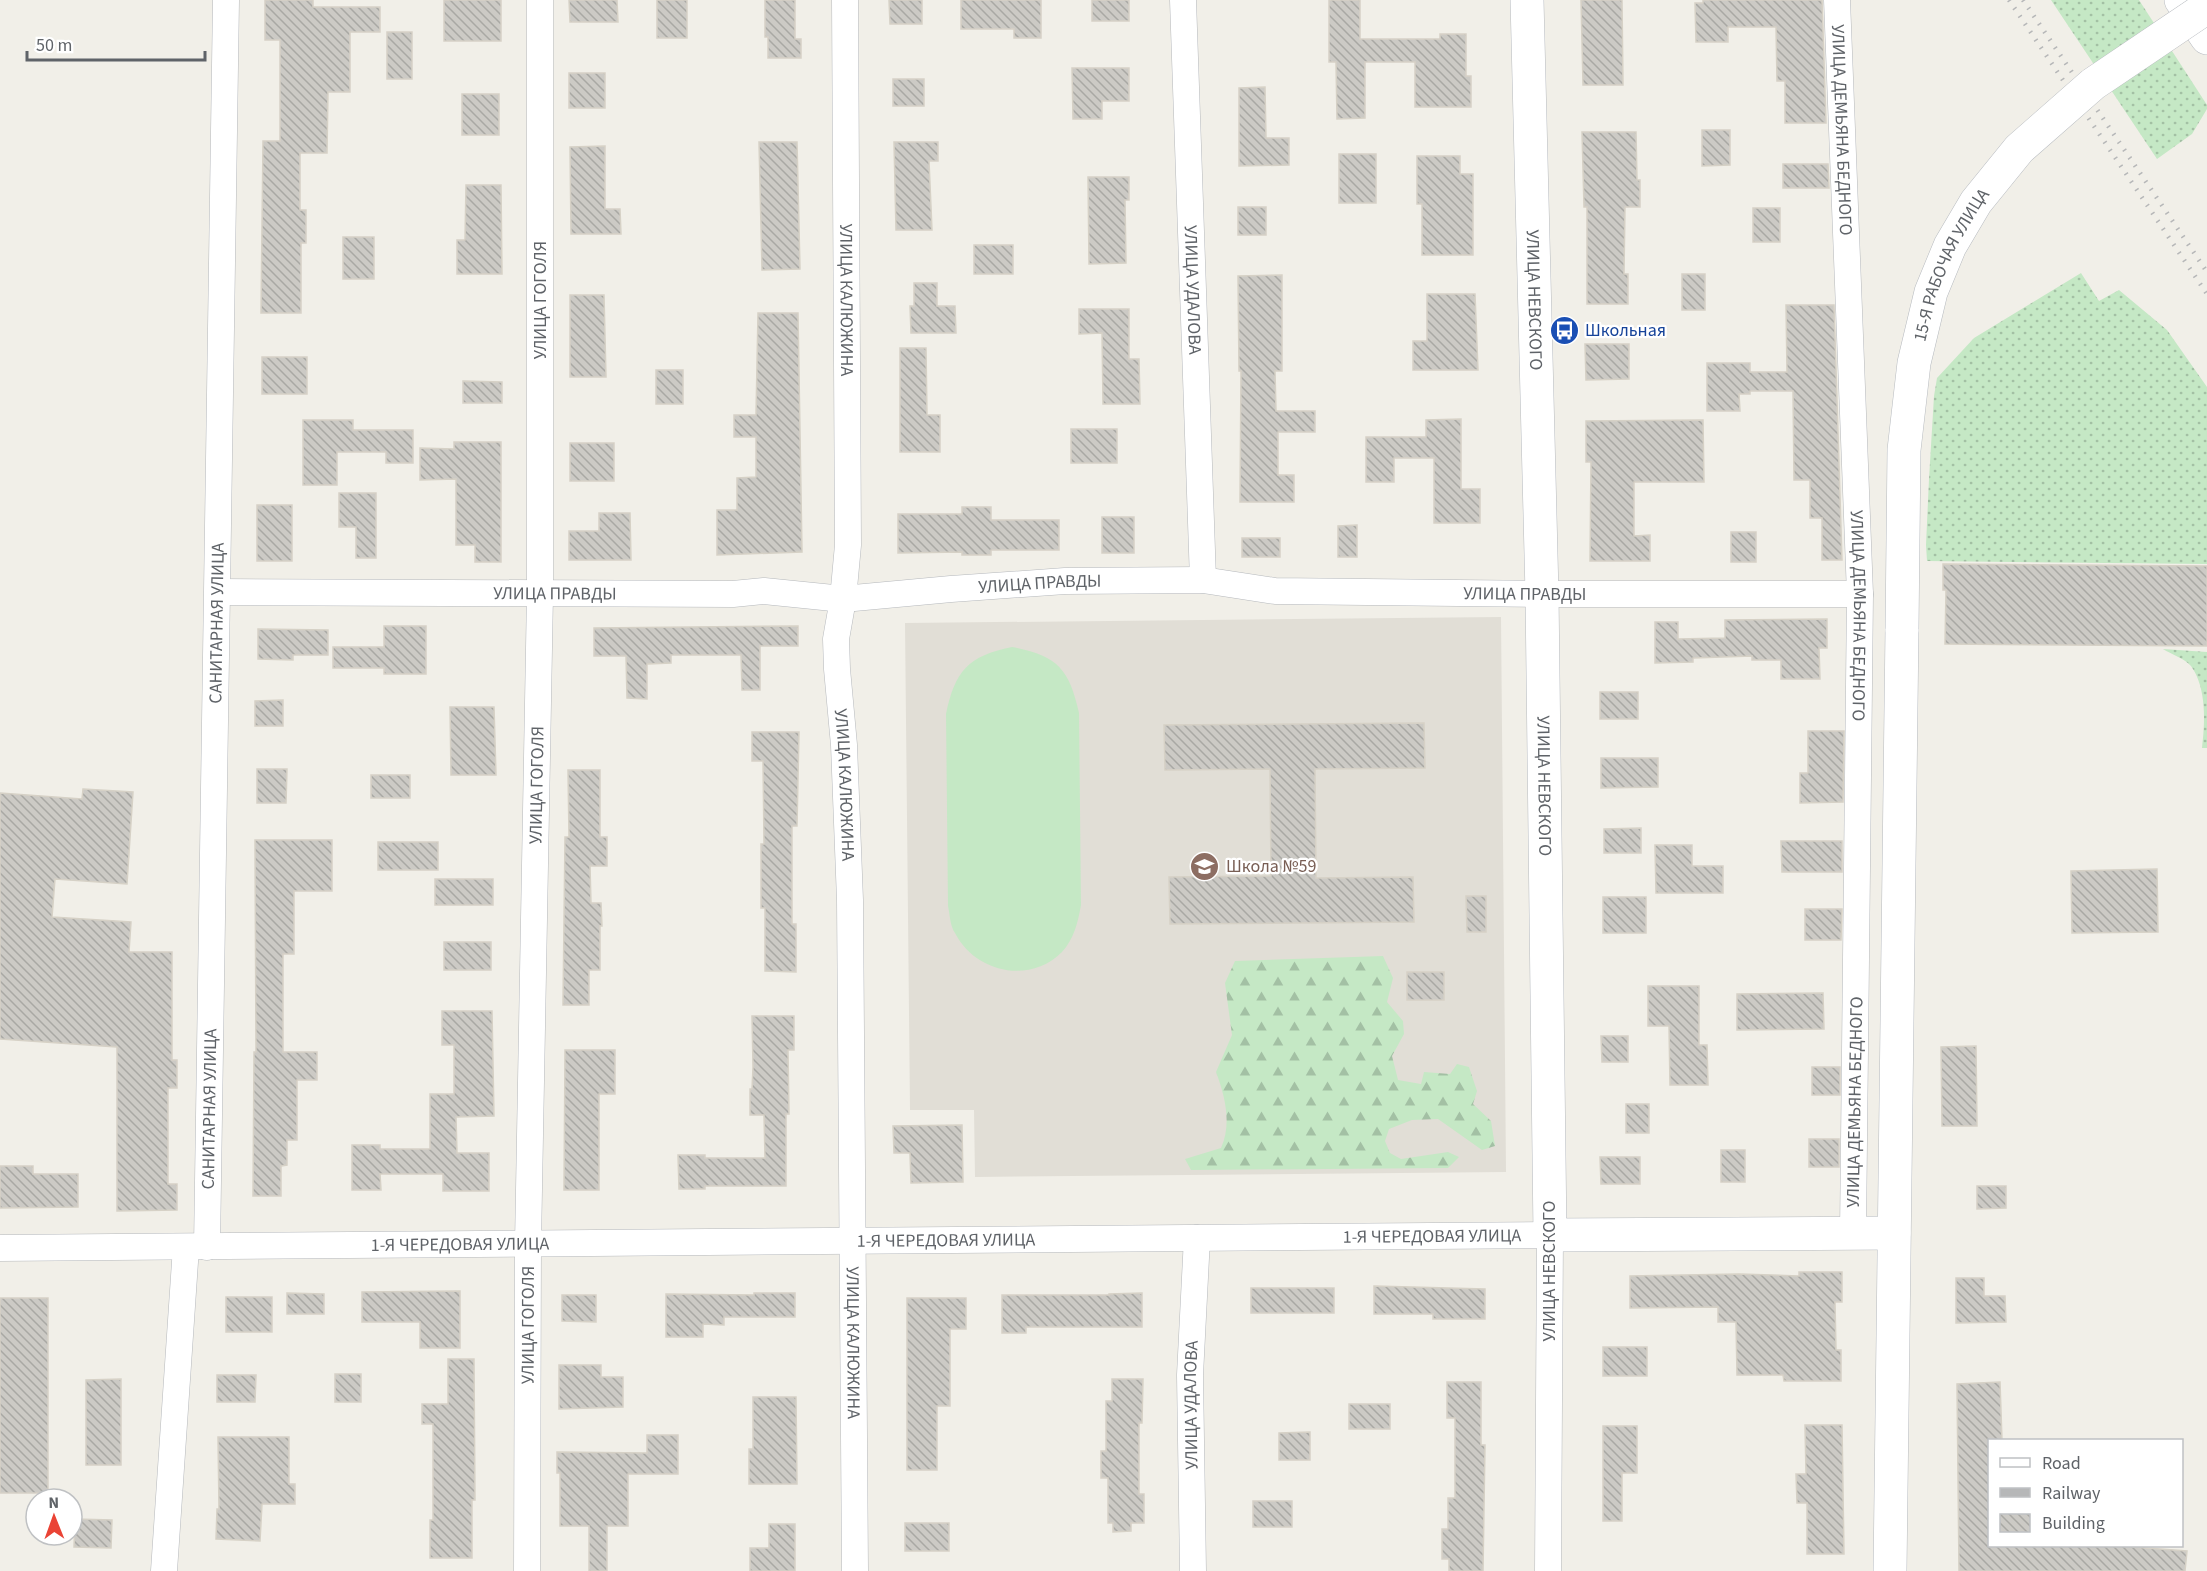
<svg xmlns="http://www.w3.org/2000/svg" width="2207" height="1571" font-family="'Source Sans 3',sans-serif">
<defs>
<pattern id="grass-dots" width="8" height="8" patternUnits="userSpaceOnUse" patternTransform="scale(1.5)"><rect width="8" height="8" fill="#c5e8c5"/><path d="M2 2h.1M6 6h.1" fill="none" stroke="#a3c0a4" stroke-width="1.8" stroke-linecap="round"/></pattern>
<pattern id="forest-firs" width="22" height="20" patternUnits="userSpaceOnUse" patternTransform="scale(1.5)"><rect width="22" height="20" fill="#c5e8c5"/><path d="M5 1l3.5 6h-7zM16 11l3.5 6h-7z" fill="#a3c0a4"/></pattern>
<pattern id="building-back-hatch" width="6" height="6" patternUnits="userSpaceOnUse" patternTransform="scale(1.5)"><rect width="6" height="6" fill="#cccac5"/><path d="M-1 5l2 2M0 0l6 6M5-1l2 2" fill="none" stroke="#a9a8a4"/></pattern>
</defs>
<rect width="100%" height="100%" fill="#f1efe8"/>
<polygon fill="#e1ded6" points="1501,617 1506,1172 975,1177 974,1110 910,1110 905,623"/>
<g fill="url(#grass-dots)">
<polygon points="2051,0 2139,0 2207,105 2207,109 2192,134 2157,159"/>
<polygon points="2081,273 2099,301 2119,290 2167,330 2207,387 2207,564 1927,561 1926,545 1929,479 1934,396 1937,378 1974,338"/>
<path d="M2163,649L2207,652V748H2202C2205,724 2207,688 2191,666C2185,659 2171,654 2163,649Z"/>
</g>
<path fill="url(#forest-firs)" d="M1383,956L1393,978L1387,1002L1403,1021L1404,1034L1392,1056L1398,1080L1421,1084L1424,1072L1450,1074L1457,1064L1469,1067L1477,1091L1473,1104L1491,1121L1495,1146L1482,1150L1438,1119L1412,1120L1389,1129L1385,1141L1390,1153L1401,1159L1448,1152L1459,1157L1448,1168L1191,1170L1185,1159L1221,1148C1232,1124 1225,1096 1216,1072L1232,1035L1225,983L1235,961Z"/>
<path fill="#c5e8c5" d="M1012,647C1057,656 1069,668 1079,713L1081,905C1078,922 1074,939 1062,952C1029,985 975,972 955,933C950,926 950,915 948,906L946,714C955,671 968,656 1012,647Z"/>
<g fill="url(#building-back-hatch)" stroke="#d6d1c6" stroke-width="1.5">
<polygon points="265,0 313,0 313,7 380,7 380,32 350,32 350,92 328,92 327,153 300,153 300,210 306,210 306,243 301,243 301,313 261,313 263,141 280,141 280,40 265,40"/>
<rect x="444" y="0" width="57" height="41"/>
<polygon points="569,0 617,0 618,22 570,22"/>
<rect x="657" y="0" width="30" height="38"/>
<polygon points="765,0 795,0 795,39 801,39 801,58 768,58 768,37 765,37"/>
<polygon points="889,0 922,0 922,24 890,24"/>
<polygon points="961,0 1041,0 1041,38 1014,38 1014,29 961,29"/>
<rect x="1092" y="0" width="37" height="21"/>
<polygon points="1329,0 1360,0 1360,39 1440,39 1440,34 1466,34 1466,76 1471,76 1471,107 1415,107 1415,62 1365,62 1365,118 1337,119 1336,62 1329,62"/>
<polygon points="1581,0 1622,0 1623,85 1583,85"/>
<polygon points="1703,0 1822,0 1826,123 1785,123 1785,81 1777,81 1776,27 1728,27 1728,42 1696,42 1695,3 1703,3"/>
<rect x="387" y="32" width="25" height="47"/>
<polygon points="1072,68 1129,68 1129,101 1102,101 1102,119 1073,119"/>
<rect x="569" y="73" width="36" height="35"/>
<rect x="893" y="79" width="31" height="27"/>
<polygon points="1265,87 1266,138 1289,138 1289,165 1239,166 1239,88"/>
<rect x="462" y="94" width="37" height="41"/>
<polygon points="1702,130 1730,130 1730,165 1702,166"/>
<polygon points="1582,132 1636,132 1637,180 1640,180 1640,207 1625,207 1624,274 1628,274 1628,304 1587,304 1587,207 1584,207"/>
<polygon points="759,142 797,142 800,269 762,270"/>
<polygon points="894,142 938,142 938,161 929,161 932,230 896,230"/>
<polygon points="605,146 605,209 620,209 621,234 571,234 570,147"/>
<rect x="1339" y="154" width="37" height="49"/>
<polygon points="1417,156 1460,156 1460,174 1473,174 1473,255 1422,255 1422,204 1417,204"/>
<polygon points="1783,164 1828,164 1829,188 1783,188"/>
<polygon points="1088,177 1129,177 1129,200 1125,200 1126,263 1089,264"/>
<polygon points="466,185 501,185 502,274 457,274 457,240 465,240"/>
<rect x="1238" y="207" width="28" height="28"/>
<rect x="1753" y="208" width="27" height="34"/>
<rect x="343" y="237" width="31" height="42"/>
<rect x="974" y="245" width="39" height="29"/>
<rect x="1682" y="274" width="23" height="36"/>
<polygon points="1282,275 1282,371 1275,371 1276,411 1315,411 1315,432 1278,432 1278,475 1294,475 1294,502 1240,502 1241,371 1239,371 1238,276"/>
<polygon points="914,283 937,283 937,306 955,306 956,333 911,333 910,306 914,306"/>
<polygon points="1427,294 1475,294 1478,370 1413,370 1413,341 1427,341"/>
<polygon points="570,295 604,295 606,377 570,377"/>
<polygon points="1786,305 1834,305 1842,560 1822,560 1822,518 1810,518 1810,480 1794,480 1793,391 1750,391 1750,394 1739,394 1740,411 1707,411 1707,363 1750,363 1750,372 1787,372"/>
<polygon points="1079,309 1129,309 1129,359 1139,359 1140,404 1103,404 1102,333 1079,334"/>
<polygon points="758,313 798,313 802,552 717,555 717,510 737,510 737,478 756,477 756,437 734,437 734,415 756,415"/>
<polygon points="1585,344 1629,344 1629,379 1586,380"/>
<polygon points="900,348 926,348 927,415 940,415 940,452 900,452"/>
<rect x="262" y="357" width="45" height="37"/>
<rect x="656" y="370" width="27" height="34"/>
<polygon points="463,381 502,382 502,403 463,403"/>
<polygon points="1461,419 1461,489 1480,489 1480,523 1434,523 1434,458 1394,458 1394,482 1366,482 1366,437 1426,437 1426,420"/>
<polygon points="303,420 353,420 353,430 413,430 413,463 386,463 386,452 337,452 337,485 303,485"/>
<polygon points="1703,420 1704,482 1634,482 1634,536 1650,535 1650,561 1590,561 1591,462 1586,462 1586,421"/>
<rect x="1071" y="429" width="46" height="34"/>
<polygon points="454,442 501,442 501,562 475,562 475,545 456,545 456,479 420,480 420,448 454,449"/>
<rect x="570" y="443" width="44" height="38"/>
<polygon points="339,493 376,493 376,558 356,558 356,527 339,527"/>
<rect x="257" y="505" width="35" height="56"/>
<polygon points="962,507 991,507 991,520 1059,520 1059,550 991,550 991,555 962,555 962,552 898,553 898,514 962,514"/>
<polygon points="599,513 630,513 631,560 569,560 569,531 599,531"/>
<rect x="1102" y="517" width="32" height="36"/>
<polygon points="1357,525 1357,557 1338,557 1338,526"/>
<rect x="1731" y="532" width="25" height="30"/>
<rect x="1242" y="538" width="38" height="19"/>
<polygon points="1943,564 2207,566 2207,646 1945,644 1946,590 1943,590"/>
<polygon points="1827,619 1827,648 1819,648 1820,679 1781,679 1781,660 1752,660 1752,656 1693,658 1693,662 1655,663 1655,622 1678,622 1678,639 1725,638 1725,620"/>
<polygon points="384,626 426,626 426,674 384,674 384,668 333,668 333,647 384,647"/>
<polygon points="798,626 798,646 760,646 760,690 742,690 741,655 671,655 671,663 647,664 647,699 627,698 626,656 594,656 594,628"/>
<polygon points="258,629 328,630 328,655 293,655 293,660 258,659"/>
<rect x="1600" y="692" width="38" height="27"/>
<polygon points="283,700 283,726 255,726 255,701"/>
<polygon points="450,707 494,707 496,775 451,775"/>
<polygon points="1424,723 1425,768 1315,769 1316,878 1413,877 1414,922 1170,924 1169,877 1271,876 1270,769 1165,770 1164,725"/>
<polygon points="1808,731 1844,731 1843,802 1800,803 1800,773 1808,773"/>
<polygon points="752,732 799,732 797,826 792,826 792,924 796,924 796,972 765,971 765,908 761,908 761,844 764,844 763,761 752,761"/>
<polygon points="1601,758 1658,758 1658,787 1601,788"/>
<polygon points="257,769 287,769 286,803 257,803"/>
<polygon points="568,770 600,770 600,837 607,837 607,866 590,866 591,903 601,903 602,926 600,926 600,970 589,970 589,1005 563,1005 565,837 569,837"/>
<rect x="371" y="775" width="39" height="23"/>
<polygon points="83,789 133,792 127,884 55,879 52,917 131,922 129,952 172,952 172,1060 177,1060 177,1088 168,1088 168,1184 177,1184 177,1210 117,1211 117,1047 0,1039 0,793 82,799"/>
<polygon points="1641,828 1641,853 1604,853 1604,829"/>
<polygon points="255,840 332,840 332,891 294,891 294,954 283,954 283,1052 317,1052 317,1080 297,1080 297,1140 287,1140 287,1165 281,1166 281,1196 253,1196 254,1052 256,1052"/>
<polygon points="1781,841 1842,841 1842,872 1782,872"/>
<rect x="378" y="842" width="60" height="28"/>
<polygon points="1655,845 1692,845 1692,866 1723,866 1723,893 1656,893"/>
<polygon points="2157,869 2158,932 2072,933 2071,871"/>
<rect x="435" y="879" width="58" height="26"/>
<polygon points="1466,896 1486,896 1486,932 1467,932"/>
<rect x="1603" y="897" width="43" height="36"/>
<polygon points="1805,909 1842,909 1841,940 1805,940"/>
<rect x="444" y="942" width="47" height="28"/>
<rect x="1407" y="972" width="37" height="28"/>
<polygon points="1648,986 1699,986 1699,1045 1707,1045 1708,1085 1670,1085 1669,1026 1648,1026"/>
<polygon points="1823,993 1824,1029 1737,1030 1737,994"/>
<polygon points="442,1011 492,1011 494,1116 456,1117 457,1153 489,1153 489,1191 443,1191 443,1174 380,1174 381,1190 352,1190 352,1145 380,1145 380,1149 430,1149 430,1094 454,1094 454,1045 442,1045"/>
<polygon points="752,1016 794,1016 794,1050 788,1050 789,1114 786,1114 786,1186 705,1186 705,1189 679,1189 678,1155 705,1155 705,1158 765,1158 764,1115 750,1115 750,1089 752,1089 753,1067"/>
<polygon points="1601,1036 1628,1036 1628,1062 1602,1062"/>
<polygon points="1976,1046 1977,1126 1942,1126 1941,1047"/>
<polygon points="565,1050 615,1050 615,1094 599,1094 599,1190 564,1190"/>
<rect x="1812" y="1067" width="28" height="28"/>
<rect x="1626" y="1104" width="23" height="29"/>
<polygon points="962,1125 963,1182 911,1183 910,1153 894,1153 893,1126"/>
<rect x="1809" y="1139" width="30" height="28"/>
<rect x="1721" y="1150" width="24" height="32"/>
<polygon points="1600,1157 1640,1157 1640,1184 1601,1184"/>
<polygon points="0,1166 33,1166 33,1174 78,1174 78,1207 0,1208"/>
<polygon points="1977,1186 2006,1186 2006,1208 1977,1209"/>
<polygon points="1799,1272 1842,1272 1842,1302 1835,1302 1836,1350 1841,1350 1841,1381 1784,1381 1783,1375 1737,1375 1736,1322 1718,1322 1718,1307 1630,1308 1630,1276 1739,1274 1799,1276"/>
<polygon points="1956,1278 1984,1278 1984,1296 2005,1296 2006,1322 1956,1323"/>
<polygon points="1374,1286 1485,1289 1485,1319 1433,1319 1433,1314 1374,1314"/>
<rect x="1251" y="1288" width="83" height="25"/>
<polygon points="460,1291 460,1348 420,1348 420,1322 362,1322 362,1292"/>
<polygon points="287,1293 324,1294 324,1314 287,1314"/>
<polygon points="754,1293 795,1293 795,1317 724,1317 724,1325 703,1324 703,1337 666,1337 666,1294 754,1295"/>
<polygon points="1142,1293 1142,1327 1026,1327 1026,1333 1002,1333 1002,1295 1109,1295 1109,1294"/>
<polygon points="562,1295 596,1295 596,1322 562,1321"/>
<rect x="226" y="1297" width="46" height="35"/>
<rect x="0" y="1298" width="48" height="195"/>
<polygon points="907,1298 966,1298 966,1329 950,1329 950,1406 937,1406 937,1470 907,1470"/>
<rect x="1603" y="1347" width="44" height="29"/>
<polygon points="448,1359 474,1359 475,1500 472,1500 472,1558 430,1558 430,1520 433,1520 433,1424 422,1424 422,1404 448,1404"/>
<polygon points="559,1365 601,1365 601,1377 623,1377 623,1407 559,1409"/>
<rect x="335" y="1374" width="26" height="28"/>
<polygon points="217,1375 256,1375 255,1402 217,1402"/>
<polygon points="121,1379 121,1465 86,1465 86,1380"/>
<polygon points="1112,1379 1143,1379 1142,1423 1139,1423 1139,1494 1144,1494 1144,1523 1131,1523 1131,1531 1113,1532 1113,1523 1108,1523 1108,1478 1101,1478 1101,1451 1106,1451 1106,1401 1112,1401"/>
<polygon points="1447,1382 1481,1382 1481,1445 1485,1445 1483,1571 1449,1571 1449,1559 1442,1559 1442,1529 1448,1529 1448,1498 1455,1498 1455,1418 1447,1418"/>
<polygon points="2000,1382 2002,1440 1989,1440 1989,1545 2106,1545 2187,1551 2185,1571 1959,1571 1957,1384"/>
<polygon points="753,1397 796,1397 797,1484 749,1484 749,1449 753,1449"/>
<rect x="1349" y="1404" width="41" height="25"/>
<polygon points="1805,1425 1842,1425 1844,1554 1807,1554 1807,1503 1797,1503 1796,1474 1806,1474"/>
<polygon points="1603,1426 1637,1426 1637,1473 1622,1473 1622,1521 1603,1521"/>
<polygon points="1310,1432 1310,1460 1279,1460 1279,1433"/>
<polygon points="647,1435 678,1435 678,1474 628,1474 628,1526 607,1526 607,1571 589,1571 589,1526 560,1526 560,1473 557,1473 557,1452 647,1453"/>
<polygon points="218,1437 289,1437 289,1484 295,1484 295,1504 262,1504 260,1541 216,1539 217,1509 219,1509"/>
<rect x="1253" y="1501" width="39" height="26"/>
<polygon points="75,1519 112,1520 111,1548 74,1547"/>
<rect x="905" y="1523" width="44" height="28"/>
<polygon points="769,1524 795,1524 795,1571 750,1571 750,1548 769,1548"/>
</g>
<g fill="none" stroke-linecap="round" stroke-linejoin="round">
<defs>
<g id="minor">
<path id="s1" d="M845,0L848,545L843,599L836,639L837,669L844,745L850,900L855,1571"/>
<path id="s2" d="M1183,0L1203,580"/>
<path id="s3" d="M1837,0L1860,594L1853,1233"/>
<path id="s4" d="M219,592L733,594L764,591L843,599L951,589L1065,581L1203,580L1275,591L1542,594H1860"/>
<path id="s5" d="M207,1247L226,0"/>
<path id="s6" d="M0,1248L1550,1235L1548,1571"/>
<polyline points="164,1571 186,1247"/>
<path id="s7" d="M527,1571L528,1244L540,594V0"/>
<path id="s8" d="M1193,1571L1190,1375L1197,1238"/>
</g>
<g id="secondary">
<path id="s9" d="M1527,0L1542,594L1550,1235L1894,1233"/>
<polyline points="2181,0 2207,38"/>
<polyline points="1890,1571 1902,629"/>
</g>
</defs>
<use href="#minor" stroke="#b5b8bc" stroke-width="27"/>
<use href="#secondary" stroke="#b6babf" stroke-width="34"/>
<use href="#minor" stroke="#fff" stroke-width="26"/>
<use href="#secondary" stroke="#fff" stroke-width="33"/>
<g stroke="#b6b7b8" stroke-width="4.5" stroke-dasharray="1.5 8" stroke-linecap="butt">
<polyline points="2009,0 2207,294"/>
<polyline points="2023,0 2207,272"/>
</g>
<defs>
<g id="secondary-bridge">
<path id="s10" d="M1902,629L1904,450L1914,363L1931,292L1950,246L1976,202L2019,149L2093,84L2207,7"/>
</g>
</defs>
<use href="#secondary-bridge" stroke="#b6babf" stroke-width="34" stroke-linecap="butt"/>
<use href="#secondary-bridge" stroke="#fff" stroke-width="33"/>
</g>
<defs>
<symbol id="bus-disc" viewBox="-11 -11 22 22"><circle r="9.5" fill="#1a4fb4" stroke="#fff"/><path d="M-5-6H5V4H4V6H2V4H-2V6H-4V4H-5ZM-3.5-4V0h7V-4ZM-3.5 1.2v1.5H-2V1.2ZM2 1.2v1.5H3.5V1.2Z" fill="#fff"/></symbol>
<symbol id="school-disc" viewBox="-11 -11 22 22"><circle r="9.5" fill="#8d6e63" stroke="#fff"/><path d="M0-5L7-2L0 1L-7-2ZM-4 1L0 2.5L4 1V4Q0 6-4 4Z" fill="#fff"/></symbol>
</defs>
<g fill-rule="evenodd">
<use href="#bus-disc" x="1548" y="314" width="33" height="33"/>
<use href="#school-disc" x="1188" y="850" width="33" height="33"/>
</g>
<g text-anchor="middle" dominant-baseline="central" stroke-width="4.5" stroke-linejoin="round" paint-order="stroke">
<g font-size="18" fill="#5f6368" stroke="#fff">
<text stroke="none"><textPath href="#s3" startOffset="130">УЛИЦА ДЕМЬЯНА БЕДНОГО</textPath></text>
<text stroke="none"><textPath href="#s10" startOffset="372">15-Я РАБОЧАЯ УЛИЦА</textPath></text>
<text stroke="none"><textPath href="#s2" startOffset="290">УЛИЦА УДАЛОВА</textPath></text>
<text transform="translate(540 300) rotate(-90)">УЛИЦА ГОГОЛЯ</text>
<text stroke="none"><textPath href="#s1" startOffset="300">УЛИЦА КАЛЮЖИНА</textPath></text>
<text stroke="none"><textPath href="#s9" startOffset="300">УЛИЦА НЕВСКОГО</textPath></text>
<text stroke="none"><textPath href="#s4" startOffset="822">УЛИЦА ПРАВДЫ</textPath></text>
<text stroke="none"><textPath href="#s4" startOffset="1308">УЛИЦА ПРАВДЫ</textPath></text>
<text stroke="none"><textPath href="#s4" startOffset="336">УЛИЦА ПРАВДЫ</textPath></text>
<text stroke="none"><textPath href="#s3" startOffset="616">УЛИЦА ДЕМЬЯНА БЕДНОГО</textPath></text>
<text stroke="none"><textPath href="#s5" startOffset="624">САНИТАРНАЯ УЛИЦА</textPath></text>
<text stroke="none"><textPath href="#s1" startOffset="786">УЛИЦА КАЛЮЖИНА</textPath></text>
<text stroke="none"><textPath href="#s9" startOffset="786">УЛИЦА НЕВСКОГО</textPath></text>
<text stroke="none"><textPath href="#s7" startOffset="786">УЛИЦА ГОГОЛЯ</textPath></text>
<text transform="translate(1855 1102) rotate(-89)">УЛИЦА ДЕМЬЯНА БЕДНОГО</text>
<text stroke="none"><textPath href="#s5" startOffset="138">САНИТАРНАЯ УЛИЦА</textPath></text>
<text stroke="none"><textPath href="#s6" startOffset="1432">1-Я ЧЕРЕДОВАЯ УЛИЦА</textPath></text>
<text stroke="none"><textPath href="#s6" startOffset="946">1-Я ЧЕРЕДОВАЯ УЛИЦА</textPath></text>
<text stroke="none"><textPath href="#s6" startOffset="460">1-Я ЧЕРЕДОВАЯ УЛИЦА</textPath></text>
<text transform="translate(1549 1271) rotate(-90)">УЛИЦА НЕВСКОГО</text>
<text stroke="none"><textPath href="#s7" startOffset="246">УЛИЦА ГОГОЛЯ</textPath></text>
<text stroke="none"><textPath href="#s1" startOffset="1344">УЛИЦА КАЛЮЖИНА</textPath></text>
<text stroke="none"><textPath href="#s8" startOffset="166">УЛИЦА УДАЛОВА</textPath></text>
</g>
<g font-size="18" fill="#164399" stroke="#fff" text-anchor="start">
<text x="1585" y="330">Школьная</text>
</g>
<g font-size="18" fill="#785e54" stroke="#fff" text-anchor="start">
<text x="1226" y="866">Школа №59</text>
</g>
</g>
<rect x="1988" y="1439" width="195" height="108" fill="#ffffff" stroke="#bfc1c3" stroke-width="1.5"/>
<rect x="2000" y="1458" width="30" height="9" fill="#ffffff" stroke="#bfc1c3" stroke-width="1.5"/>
<text x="2042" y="1469" font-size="18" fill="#5f6368">Road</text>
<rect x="2000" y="1488" width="30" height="9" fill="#b6b7b8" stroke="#bfc1c3" stroke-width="1.5"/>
<text x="2042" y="1499" font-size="18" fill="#5f6368">Railway</text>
<rect x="2000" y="1514" width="30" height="18" fill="url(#building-back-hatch)" stroke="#bfc1c3" stroke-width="1.5"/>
<text x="2042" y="1529" font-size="18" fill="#5f6368">Building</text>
<g transform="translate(54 1517) rotate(359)"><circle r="28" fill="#ffffff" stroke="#bfc1c3" stroke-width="1.5"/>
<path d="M0-4.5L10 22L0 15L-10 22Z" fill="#ea4335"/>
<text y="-9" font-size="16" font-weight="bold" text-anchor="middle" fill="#5f6368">N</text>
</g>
<path d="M27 51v9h178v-9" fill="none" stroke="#5f6368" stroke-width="3"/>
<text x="36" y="51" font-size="18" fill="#5f6368" stroke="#ffffff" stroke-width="4.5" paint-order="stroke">50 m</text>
</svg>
